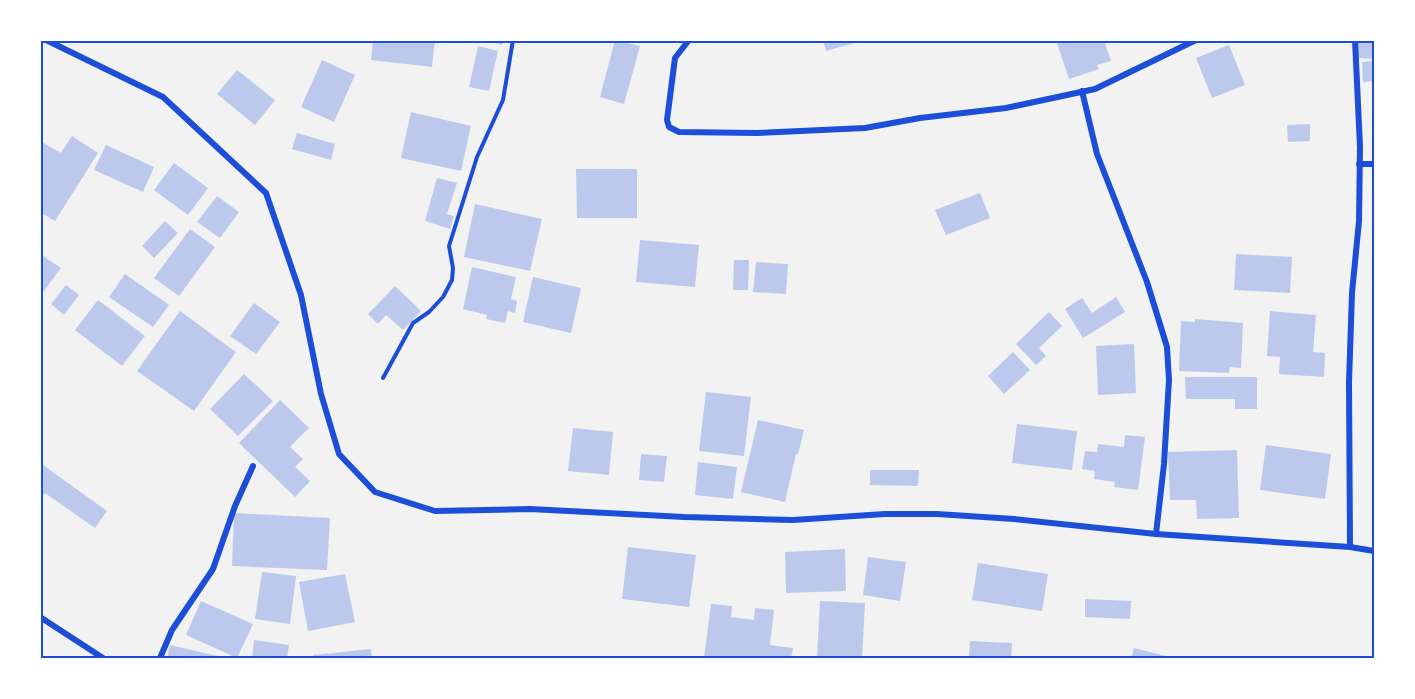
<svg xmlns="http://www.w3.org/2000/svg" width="1415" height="699" font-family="Poppins,sans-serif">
<rect width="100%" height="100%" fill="#f2f2f2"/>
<g fill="#bdc9ec">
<polygon points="373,40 435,40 432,67 371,60"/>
<polygon points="484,40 503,40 502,45"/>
<polygon points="615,40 640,46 624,104 600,97"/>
<polygon points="823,40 861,40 861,41 826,51"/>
<polygon points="1064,40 1104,40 1111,61 1097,65 1099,69 1069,79 1057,43"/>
<polygon points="1358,40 1374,40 1374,59 1358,58"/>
<polygon points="1229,45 1245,85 1212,98 1196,58"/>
<polygon points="478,46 498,51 489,91 469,87"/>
<polygon points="322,60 355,75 334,122 301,107"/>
<polygon points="1374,61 1374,81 1363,82 1362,62"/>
<polygon points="237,70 275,100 255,125 217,94"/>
<polygon points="411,112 471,126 461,171 401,158"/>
<polygon points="1310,124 1310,141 1288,142 1287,125"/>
<polygon points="297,133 335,144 331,160 292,149"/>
<polygon points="72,136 98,153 55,221 40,212 40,141 61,153"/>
<polygon points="106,145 154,167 143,192 94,170"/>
<polygon points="174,163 208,188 188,215 154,190"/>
<polygon points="576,169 637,169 637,218 577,218"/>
<polygon points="437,178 457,183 447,214 454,216 450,229 425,221"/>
<polygon points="980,193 990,218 946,235 935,210"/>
<polygon points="217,196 239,212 220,238 197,222"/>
<polygon points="475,204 542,219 530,271 464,257"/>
<polygon points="165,221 178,233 154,258 142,246"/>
<polygon points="190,229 215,247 179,296 154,278"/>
<polygon points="640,240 699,245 695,287 636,282"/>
<polygon points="40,254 61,268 40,296"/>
<polygon points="1236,254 1292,257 1290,293 1234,290"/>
<polygon points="734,260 749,260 748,290 733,290"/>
<polygon points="756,262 788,264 786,294 753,292"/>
<polygon points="472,267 516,277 511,299 517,301 515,313 508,311 505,323 486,319 487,315 463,309"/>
<polygon points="125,274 169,305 153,327 109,297"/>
<polygon points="533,277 581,288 571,333 523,322"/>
<polygon points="66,285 79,295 64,315 51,304"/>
<polygon points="395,286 421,311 403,330 386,315 378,324 368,314"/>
<polygon points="1116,297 1125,312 1083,338 1065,309 1082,298 1092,313"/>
<polygon points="98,300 145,336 122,366 75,330"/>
<polygon points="254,303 280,322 256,354 230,336"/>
<polygon points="180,311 236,352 194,411 137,371"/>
<polygon points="1270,311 1316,315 1313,352 1325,353 1324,377 1279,374 1280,357 1267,356"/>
<polygon points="1049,312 1062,326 1039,348 1046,356 1036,365 1016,344"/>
<polygon points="1195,319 1243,323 1241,368 1230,367 1229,373 1179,371 1181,321 1195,322"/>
<polygon points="1134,344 1136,393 1098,395 1096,346"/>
<polygon points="1013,352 1030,370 1004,394 988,376"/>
<polygon points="244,374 273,401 238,436 210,409"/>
<polygon points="1185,377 1257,377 1257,409 1235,409 1235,399 1186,399"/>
<polygon points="706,392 751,397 744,456 699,451"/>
<polygon points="280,400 309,428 290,447 303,459 295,467 310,481 295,497 239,443"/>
<polygon points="758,420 804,430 798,454 796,454 785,502 741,492"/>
<polygon points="1017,424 1077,431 1072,470 1012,463"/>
<polygon points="573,428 613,432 609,475 568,471"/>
<polygon points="1125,435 1145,437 1138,490 1114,487 1115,482 1094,479 1095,471 1082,469 1085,451 1097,452 1098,444 1124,447"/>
<polygon points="1266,445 1331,454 1325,499 1260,490"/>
<polygon points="1237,450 1239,518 1197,519 1196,500 1170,500 1168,452"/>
<polygon points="641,454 667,456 664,482 639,480"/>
<polygon points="698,462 737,467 733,499 695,495"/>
<polygon points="43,465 107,511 95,528 45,493 40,499 40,469"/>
<polygon points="870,470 919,470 918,486 870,485"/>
<polygon points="234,513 330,518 327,570 232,566"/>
<polygon points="628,547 696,555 689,607 622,599"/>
<polygon points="845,549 846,591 786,593 785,552"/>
<polygon points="868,557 906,562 900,601 863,595"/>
<polygon points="978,563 1048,574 1042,611 972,600"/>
<polygon points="262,572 296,576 290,624 255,619"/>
<polygon points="345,574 355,622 308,631 299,582"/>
<polygon points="1085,599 1131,601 1130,619 1085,617"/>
<polygon points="201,601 253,624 237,658 186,635"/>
<polygon points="820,601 865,603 862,658 817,658"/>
<polygon points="711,604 732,606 731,617 754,620 755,608 774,610 770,645 793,648 791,658 704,658"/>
<polygon points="254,640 289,645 287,658 252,658"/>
<polygon points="970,641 1012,643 1011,658 962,658 962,656 969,656"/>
<polygon points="170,645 226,658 167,658"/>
<polygon points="1134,648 1174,658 1131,658"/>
<polygon points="371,649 372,658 314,658 313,655"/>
</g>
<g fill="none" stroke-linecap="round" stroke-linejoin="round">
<polyline stroke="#1d4ed8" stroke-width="4" points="383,378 413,323 429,312 443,297 452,280 453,268 449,246 477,157 503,100 513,40"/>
<g stroke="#1d4ed8" stroke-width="6">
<polyline points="46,40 163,97 266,193 301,295 321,394 339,454 375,492 435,511 530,509 684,517 793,520 885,514 937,514 1014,519 1156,534 1350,547 1374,551"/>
<polyline points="689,40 675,58 667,120 669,127 679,132 757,133 865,128 920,118 1006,108 1095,89 1196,40"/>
<polyline points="1082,91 1097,154 1147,282 1167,347 1169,380 1164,464 1156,534"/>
<polyline points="1359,164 1374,164"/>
<polyline points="1350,547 1349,382 1352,293 1359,221 1360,147 1355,40"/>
<polyline points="40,617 103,658"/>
<polyline points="160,658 172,630 213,569 235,506 253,466"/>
</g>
</g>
<rect width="1415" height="699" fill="none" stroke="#ffffff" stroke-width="84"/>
<rect x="42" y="42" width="1331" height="615" fill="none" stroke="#1d4ed8" stroke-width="2"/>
</svg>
